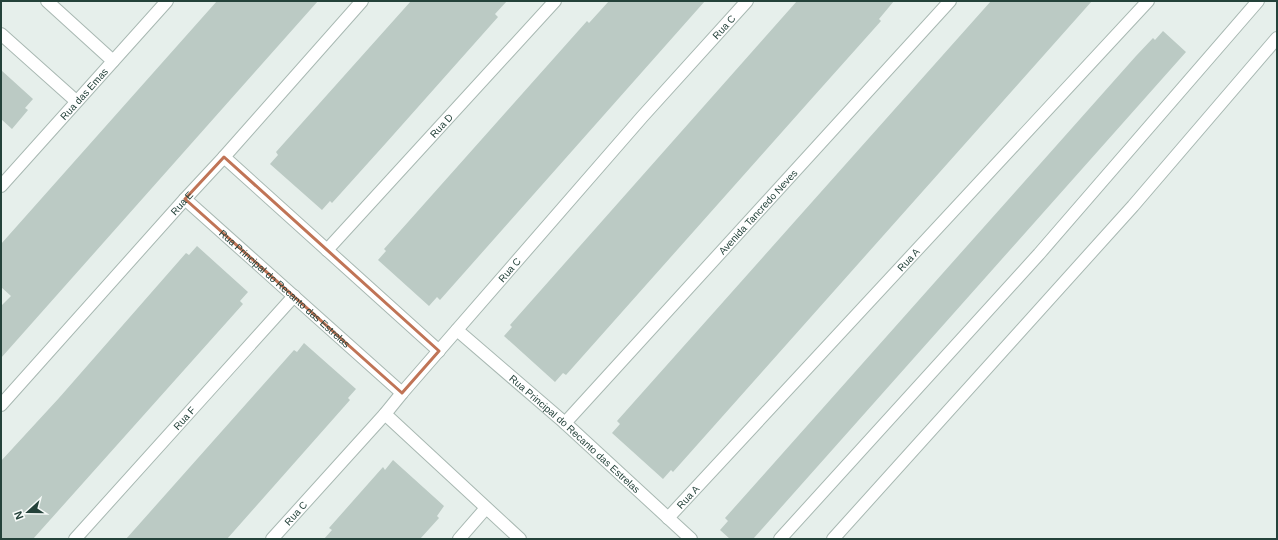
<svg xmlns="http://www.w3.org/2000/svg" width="1278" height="540" font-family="Arial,sans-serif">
<rect width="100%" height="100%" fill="#e6efeb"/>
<g fill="#bbcac4">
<polygon points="217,1 318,1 1,358 1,306 11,296 1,287 1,244"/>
<polygon points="411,1 507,1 495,14 498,17 386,143 332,203 330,201 322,210 270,164 278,155 276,152"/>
<polygon points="609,1 705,1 440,300 437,297 429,306 378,260 386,251 384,249 587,21 589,23"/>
<polygon points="797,1 894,1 879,19 881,21 814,96 566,375 563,373 555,382 504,336 512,327 510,325"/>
<polygon points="991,1 1092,1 673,472 671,470 663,479 612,433 620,424 617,421"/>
<polygon points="1163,31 1186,52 753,539 730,539 720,530 728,521 725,518 1136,56 1153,38 1155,40"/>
<polygon points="1,70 33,99 25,108 28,110 12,129 1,119"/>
<polygon points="197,246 248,292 240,301 243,304 33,539 1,539 1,461 59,398 186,253 189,255"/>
<polygon points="304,343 356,389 348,398 350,400 227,539 126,539 294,350 297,352"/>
<polygon points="393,460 444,506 437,516 439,518 420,539 324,539 332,530 329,528 383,467 385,470"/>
</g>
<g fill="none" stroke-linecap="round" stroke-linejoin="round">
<defs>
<g id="minor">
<polyline points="47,1 113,61"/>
<polyline points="1,34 76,101"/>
<polyline points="224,157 439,351"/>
<path id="s1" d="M1,186L167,1"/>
<path id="s2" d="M185,199L402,393"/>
<path id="s3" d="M327,250L555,1"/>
<path id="s4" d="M457,330L565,423L691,539"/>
<path id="s5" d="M1,405L185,199L224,157L362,1"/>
<polyline points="385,414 520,539"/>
<path id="s6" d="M565,423L950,1"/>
<path id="s7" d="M668,518L1148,1"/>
<path id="s8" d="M75,539L294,296"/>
<path id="s9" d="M272,539L385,414L402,393L642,117L747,1"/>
<polyline points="459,539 486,508"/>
<polyline points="780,539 1039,254 1258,1"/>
<polyline points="833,539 1133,206 1277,38"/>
</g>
</defs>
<use href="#minor" stroke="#a8b8b2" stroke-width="14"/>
<use href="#minor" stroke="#fff" stroke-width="12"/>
</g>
<path fill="none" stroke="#c07456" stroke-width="3" stroke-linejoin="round" d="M224,157L439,351L402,393L185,199Z"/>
<g text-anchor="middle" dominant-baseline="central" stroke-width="3" stroke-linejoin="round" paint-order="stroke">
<g font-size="10" fill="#24423a" stroke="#f7fbf9">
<text stroke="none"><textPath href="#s9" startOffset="683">Rua C</textPath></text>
<text stroke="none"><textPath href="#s1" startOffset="124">Rua das Emas</textPath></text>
<text stroke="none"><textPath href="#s3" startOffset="169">Rua D</textPath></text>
<text stroke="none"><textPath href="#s5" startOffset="271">Rua E</textPath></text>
<text stroke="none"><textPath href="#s6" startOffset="286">Avenida Tancredo Neves</textPath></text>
<text stroke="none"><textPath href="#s7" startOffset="353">Rua A</textPath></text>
<text stroke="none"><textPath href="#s9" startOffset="359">Rua C</textPath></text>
<text stroke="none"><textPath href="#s2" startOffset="134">Rua Principal do Recanto das Estrelas</textPath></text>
<text stroke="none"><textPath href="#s8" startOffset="163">Rua F</textPath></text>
<text stroke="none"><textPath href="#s4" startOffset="157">Rua Principal do Recanto das Estrelas</textPath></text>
<text stroke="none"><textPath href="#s7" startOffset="29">Rua A</textPath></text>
<text stroke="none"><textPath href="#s9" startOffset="35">Rua C</textPath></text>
</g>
</g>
<rect width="1278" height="540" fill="none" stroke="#24423a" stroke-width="4"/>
<g transform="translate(28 512) rotate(249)" stroke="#f7fbf9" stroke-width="3" paint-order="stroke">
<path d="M0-3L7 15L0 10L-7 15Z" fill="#24423a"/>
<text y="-6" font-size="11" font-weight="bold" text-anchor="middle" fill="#24423a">N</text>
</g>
</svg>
